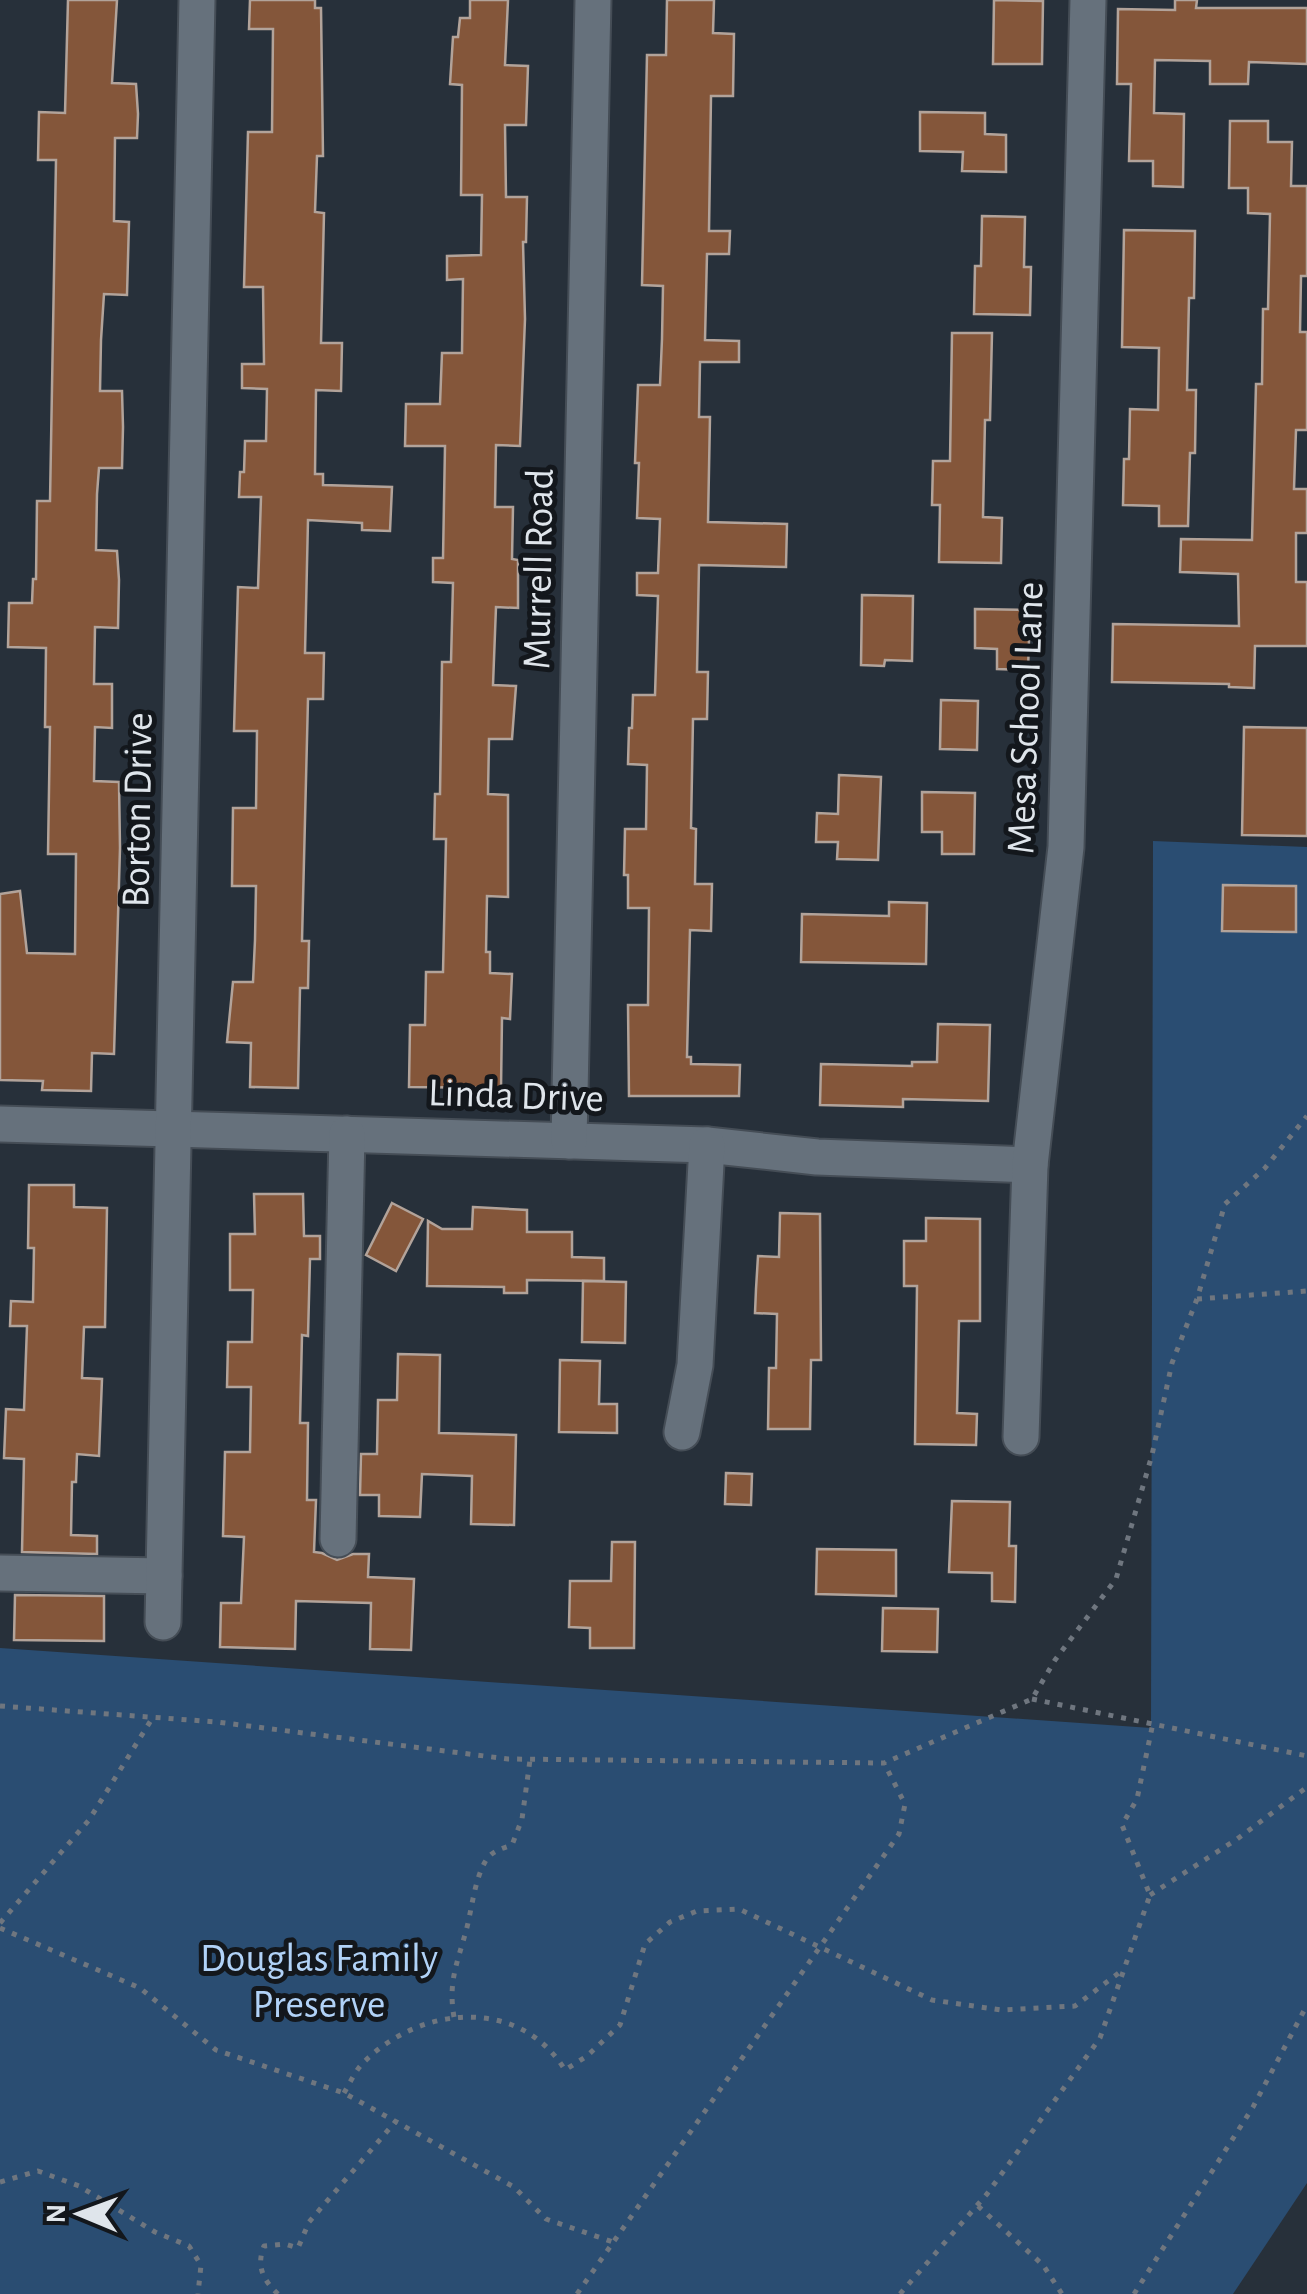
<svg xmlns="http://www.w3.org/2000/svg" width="1307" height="2294" font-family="'Alegreya Sans',sans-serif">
<rect width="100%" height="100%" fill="#27303a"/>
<polygon fill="#2a4d72" points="1153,841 1307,847 1307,2183 1233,2294 0,2294 0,1648 1151,1728"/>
<g fill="#84563a" stroke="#b2a39a" stroke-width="2.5">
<polygon points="68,0 117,0 112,83 136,84 138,114 137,138 115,138 114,221 129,222 127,295 104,294 101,340 100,391 122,391 123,427 122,468 99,468 97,494 96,550 117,551 119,580 118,628 95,627 94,684 112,684 112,728 95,727 94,781 119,782 120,848 114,1054 92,1053 91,1091 42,1090 43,1081 0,1080 0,894 20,891 27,953 75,954 76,854 48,854 50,727 45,727 46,648 8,647 9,603 32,603 33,579 36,579 37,501 50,501 56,160 38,160 39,112 65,113"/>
<polygon points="250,0 315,0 315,8 321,8 323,156 317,156 315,212 324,213 321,343 342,343 341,391 316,390 315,474 323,474 323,485 392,487 390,531 362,530 362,523 308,520 305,653 324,653 323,699 308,699 302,941 309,941 308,988 300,988 298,1088 250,1087 251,1043 227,1042 233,982 253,982 255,940 256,886 232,886 233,808 256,808 257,731 234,731 238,587 258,588 261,497 239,497 240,472 244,472 245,441 266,441 267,389 242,388 242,364 264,364 263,287 244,287 248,132 272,132 273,29 249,29"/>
<polygon points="470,0 508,0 505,65 528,66 526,125 505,125 506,197 527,197 526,242 523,242 525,319 520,446 496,445 495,507 513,507 512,559 518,560 518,608 496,607 493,685 516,686 512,739 489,739 488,794 508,795 508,897 487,896 486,952 490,952 490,973 512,974 510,1019 502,1018 501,1088 409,1087 410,1025 425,1025 426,972 443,972 446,839 434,839 435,794 440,794 442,662 451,662 453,583 433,582 433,558 443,558 445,446 405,446 406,404 440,404 442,353 462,353 463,279 447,280 447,256 481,255 482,195 461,195 462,85 450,84 453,37 458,37 460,18 470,18"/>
<polygon points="667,0 714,0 713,33 734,34 733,96 711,96 709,231 730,231 729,254 707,254 705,340 739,341 739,362 700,362 699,417 710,417 708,522 787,524 786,567 699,565 697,672 708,672 707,719 693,719 691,828 696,829 695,884 712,884 711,931 690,930 687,1057 691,1057 691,1064 740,1065 739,1096 629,1096 628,1005 648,1005 649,908 628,908 628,875 624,875 625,829 646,829 647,765 628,764 629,728 632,728 633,695 655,695 658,596 637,595 637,573 658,573 660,519 637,518 639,463 635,463 638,385 660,385 662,339 663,286 642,285 647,55 666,55"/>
<polygon points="994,0 1043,1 1042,64 993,64"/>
<polygon points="1175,0 1197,0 1196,8 1307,8 1307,64 1249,62 1248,84 1210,84 1210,61 1155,60 1154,113 1184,114 1183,187 1153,186 1153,161 1129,161 1131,84 1117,84 1118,9 1175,10"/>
<polygon points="920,112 985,113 985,134 1006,135 1006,172 962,171 963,152 920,151"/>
<polygon points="1230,121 1268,121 1268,142 1292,142 1291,186 1307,186 1307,276 1301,276 1300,332 1307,332 1307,430 1296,430 1294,489 1307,489 1307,533 1296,533 1296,582 1307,582 1307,646 1255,646 1254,688 1229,687 1229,684 1112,682 1113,624 1239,626 1238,574 1180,572 1181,539 1252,540 1256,384 1262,384 1263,309 1268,309 1270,214 1248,213 1248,188 1229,188"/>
<polygon points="982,216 1025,217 1024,267 1031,267 1030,315 974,314 975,266 981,266"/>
<polygon points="1124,230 1195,231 1194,298 1189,298 1187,390 1196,390 1195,453 1190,453 1188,526 1159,526 1159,506 1123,505 1124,459 1129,459 1130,409 1158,410 1159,348 1122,347"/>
<polygon points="952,333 992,333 990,420 985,420 983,517 1002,518 1001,563 939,562 940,505 932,505 933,461 950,461"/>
<polygon points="862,595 913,596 912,661 885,660 884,666 861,665"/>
<polygon points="975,609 1030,610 1028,670 997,669 997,649 975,648"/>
<polygon points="941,700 978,701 977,750 940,749"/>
<polygon points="1244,727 1307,728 1307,836 1242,835"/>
<polygon points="839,775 881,777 878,860 837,859 838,842 816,842 817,813 838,814"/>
<polygon points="922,792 975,793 974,854 942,854 942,832 922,832"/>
<polygon points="1223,885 1296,886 1296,932 1222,931"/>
<polygon points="889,902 927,903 926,964 801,962 802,914 889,916"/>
<polygon points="938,1024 990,1025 988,1101 903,1099 903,1107 820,1105 821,1064 912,1066 912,1062 937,1062"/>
<polygon points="29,1185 74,1185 74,1207 107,1208 105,1327 84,1327 82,1378 102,1379 99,1456 77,1454 76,1482 72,1482 71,1535 97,1536 97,1554 22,1552 24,1459 4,1458 6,1409 24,1410 27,1326 10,1326 11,1301 33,1302 34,1248 28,1248"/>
<polygon points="254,1194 303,1194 304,1236 320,1236 320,1259 310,1259 308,1336 302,1335 300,1423 308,1423 307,1500 316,1500 314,1552 322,1553 337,1560 353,1554 369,1554 368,1577 414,1579 411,1650 370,1649 371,1603 296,1601 295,1649 220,1647 221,1603 241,1603 244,1537 223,1536 225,1452 250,1452 251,1387 227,1387 228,1342 252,1342 253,1290 230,1290 230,1234 255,1234"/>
<polygon points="392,1203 423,1219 396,1271 366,1255"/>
<polygon points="473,1207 527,1210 527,1232 572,1232 572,1257 604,1258 604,1281 527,1280 527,1293 504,1293 504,1287 427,1286 428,1221 442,1229 472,1229"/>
<polygon points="780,1213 820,1214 821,1360 811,1360 810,1429 768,1429 769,1368 776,1368 777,1314 755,1313 756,1289 758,1256 779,1257"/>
<polygon points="926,1218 980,1219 980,1321 959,1321 957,1413 977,1414 976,1445 915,1444 917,1286 904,1286 904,1241 926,1241"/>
<polygon points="583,1281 626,1282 625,1343 582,1342"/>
<polygon points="398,1354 440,1355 439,1433 516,1435 514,1525 471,1524 472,1476 422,1474 420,1517 379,1516 379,1495 360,1495 361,1454 377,1454 378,1400 397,1400"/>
<polygon points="560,1360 600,1361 599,1404 617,1404 617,1433 559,1432"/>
<polygon points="726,1473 752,1474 751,1505 725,1504"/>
<polygon points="952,1501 1010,1502 1009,1546 1016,1546 1015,1602 992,1601 992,1573 949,1572"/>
<polygon points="612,1542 635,1542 634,1648 590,1648 590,1628 569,1627 570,1581 611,1581"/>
<polygon points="817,1549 896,1550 896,1596 816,1594"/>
<polygon points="15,1595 104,1596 104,1641 14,1640"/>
<polygon points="883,1608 938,1609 937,1652 882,1651"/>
</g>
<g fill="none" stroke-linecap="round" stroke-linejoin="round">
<defs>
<g id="minor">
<polyline points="0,1124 707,1145 817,1157 1030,1165"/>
<polyline points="569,1141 593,0"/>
<polyline points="682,1432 695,1365 707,1145"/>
<polyline points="1021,1437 1030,1165 1066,847 1088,0"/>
<polyline points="338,1539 347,1134"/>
<polyline points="0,1573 164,1576"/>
<polyline points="163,1622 197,0"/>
</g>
</defs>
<use href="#minor" stroke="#454d56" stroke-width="39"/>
<g stroke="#6f767f" stroke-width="5" stroke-dasharray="5 8" stroke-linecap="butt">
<polyline points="1197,1299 1307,1291"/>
<polyline points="1032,1699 1307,1756"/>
<polyline points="0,1706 217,1722 508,1759 884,1763 1032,1699 1055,1660 1116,1579 1152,1455 1172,1363 1197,1299 1225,1204 1265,1168 1307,1116"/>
<polyline points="1150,1895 1237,1839 1307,1787"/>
<polyline points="0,1923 89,1820 153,1717"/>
<polyline points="0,1928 140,1988 216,2050 344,2093 514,2187 546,2219 613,2242"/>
<path d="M454,2017C448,1982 457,1964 466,1931C472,1909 474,1882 485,1862C491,1851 501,1849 512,1845L522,1819L530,1760"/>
<path d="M344,2093C350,2083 356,2069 365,2061C422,2005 520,1997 565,2070L587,2056L620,2025L645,1944L670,1922L697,1911L739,1909L932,2000L1001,2010L1075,2006L1124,1969"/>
<polyline points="0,2182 38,2171 79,2186 155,2232 189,2246 201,2265 198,2294"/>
<polyline points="978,2206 1043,2265 1062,2294"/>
<path d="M278,2294C263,2280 256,2266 264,2246L285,2244L298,2248L309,2222L396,2121"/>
<polyline points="577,2294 899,1834 905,1804 884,1763"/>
<polyline points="900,2294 987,2194 1100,2038 1150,1895 1122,1825 1137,1799 1153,1723"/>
<polyline points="1134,2294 1253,2107 1307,2005"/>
</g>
<use href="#minor" stroke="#66717c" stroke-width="35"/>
</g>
<g text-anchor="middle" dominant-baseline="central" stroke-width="10" stroke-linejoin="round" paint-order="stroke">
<g font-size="40" fill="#dfe5eb" stroke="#13171c">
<text transform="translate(539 569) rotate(-89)">Murrell Road</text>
<text transform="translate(1026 718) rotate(-88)">Mesa School Lane</text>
<text transform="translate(138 810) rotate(-89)">Borton Drive</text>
<text transform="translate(516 1096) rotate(2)">Linda Drive</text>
</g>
<g font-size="40" fill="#b1d2f7" stroke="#13171c">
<text x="319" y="1959">Douglas Family<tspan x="319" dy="46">Preserve</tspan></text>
</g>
</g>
<g transform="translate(80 2214) rotate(271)" stroke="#13171c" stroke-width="8" paint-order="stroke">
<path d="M0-8L18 38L0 25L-18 38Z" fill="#dfe5eb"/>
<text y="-15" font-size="28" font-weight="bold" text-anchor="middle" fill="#dfe5eb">N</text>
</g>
</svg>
